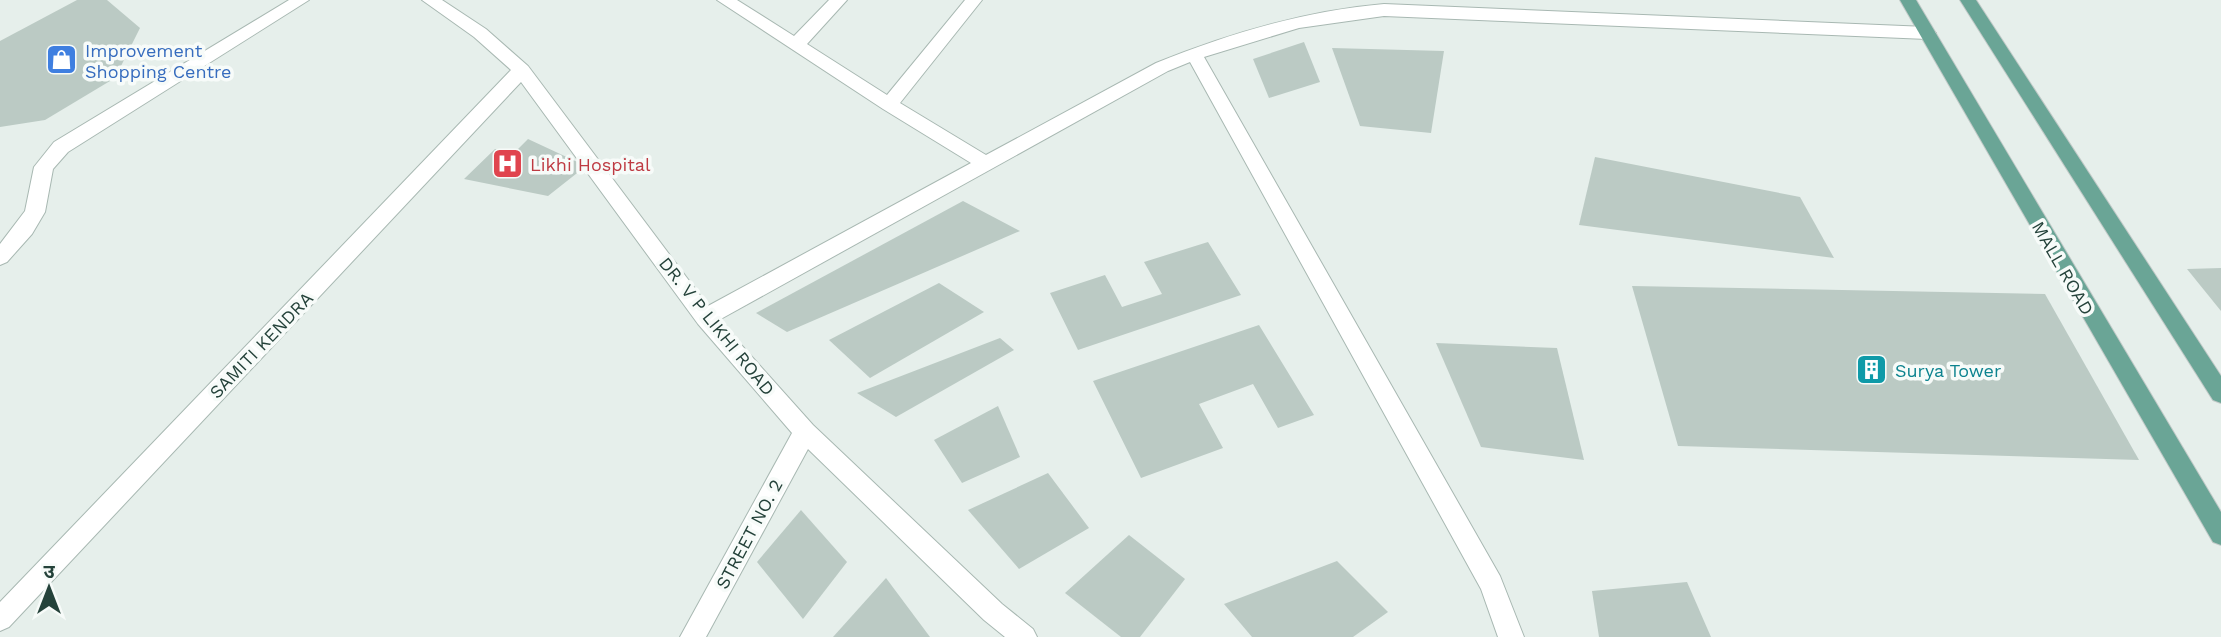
<svg xmlns="http://www.w3.org/2000/svg" width="2221" height="637" font-family="'Work Sans','Noto Sans Devanagari',sans-serif">
<rect width="100%" height="100%" fill="#e6efeb"/>
<g fill="#bbcac4">
<polygon points="77,0 107,0 140,28 115,78 45,120 0,127 0,41"/>
<polygon points="1304,42 1320,82 1269,98 1253,59"/>
<polygon points="1332,48 1444,51 1431,133 1360,126"/>
<polygon points="528,139 586,166 548,196 464,179 495,149 516,151"/>
<polygon points="1595,157 1800,197 1834,258 1579,225"/>
<polygon points="963,201 1020,231 787,332 756,313"/>
<polygon points="1208,242 1241,295 1078,350 1050,293 1105,275 1122,307 1162,294 1144,262"/>
<polygon points="2221,268 2221,311 2187,269"/>
<polygon points="939,283 984,312 870,378 829,340"/>
<polygon points="1632,286 2045,294 2139,460 1678,446"/>
<polygon points="1259,325 1314,415 1278,428 1253,384 1199,404 1223,448 1141,478 1093,381"/>
<polygon points="1000,338 1014,350 896,417 857,393"/>
<polygon points="1436,343 1557,348 1584,460 1481,447"/>
<polygon points="998,406 1020,457 962,483 934,440"/>
<polygon points="1048,473 1089,528 1019,569 968,510"/>
<polygon points="801,510 847,562 803,619 757,562"/>
<polygon points="1129,535 1185,579 1140,637 1121,637 1065,593"/>
<polygon points="1337,561 1388,612 1353,637 1252,637 1224,604"/>
<polygon points="886,578 930,637 833,637"/>
<polygon points="1687,582 1711,637 1599,637 1592,591"/>
</g>
<g fill="none" stroke-linecap="round" stroke-linejoin="round">
<defs>
<g id="minor">
<polygon points="289,0 309,0 68,152 53,169 45,212 32,234 7,262 0,265 0,244 25,211 34,167 54,142"/>
<path d="M422,0H442L486,29L528,66L708,306L971,163L883,109L717,0H737L794,36L829,0H847L807,44L887,95L965,0H982L900,103L986,155L1156,63C1230,33 1304,11 1384,4L1927,27L1936,33L1927,39L1384,16L1299,28L1204,57L1500,576L1524,637H1498L1481,589L1190,62L1168,71L719,320L813,425L1002,604L1033,629L1037,637H1005L984,620L808,449L706,637H680L792,433L698,324L521,82L9,627L0,631V602L511,70L474,37Z"/>
</g>
<g id="major">
<polygon points="1900,0 1916,0 2221,512 2221,545 2213,542"/>
<polygon points="1960,0 1976,0 2221,376 2221,403 2213,400"/>
</g>
</defs>
<use href="#minor" stroke="#a8b8b2" stroke-width="2"/>
<use href="#major" stroke="#c2cac8" stroke-width="2"/>
<use href="#minor" fill="#fff" fill-rule="evenodd"/>
<use href="#major" fill="#6aa596" fill-rule="evenodd"/>
</g>
<defs>
<symbol id="shop-square" viewBox="-11 -11 22 22"><rect x="-9" y="-9" width="18" height="18" rx="4" fill="#3f7fe0" stroke="#f7fbf9"/><path d="M-5-2.5h2.3a2.7 3.5 0 0 1 5.4 0H5L5.5 6h-11ZM-1.5-2.5h3a1.5 2.3 0 0 0-3 0Z" fill="#fff"/></symbol>
<symbol id="hospital-square" viewBox="-11 -11 22 22"><rect x="-9" y="-9" width="18" height="18" rx="4" fill="#e0444e" stroke="#f7fbf9"/><path d="M-5-5h3v3.5h4V-5h3V5h-3V1.5h-4V5h-3Z" fill="#fff"/></symbol>
<symbol id="building-square" viewBox="-11 -11 22 22"><rect x="-9" y="-9" width="18" height="18" rx="4" fill="#0f9aa8" stroke="#f7fbf9"/><path d="M-4-6H4V6H1V3H-1V6H-4ZM-2.5-4.3h1.7v1.8h-1.7ZM.8-4.3h1.7v1.8H.8ZM-2.5-1h1.7V.8h-1.7ZM.8-1h1.7V.8H.8Z" fill="#fff"/></symbol>
</defs>
<g fill-rule="evenodd">
<use href="#shop-square" x="44" y="42" width="35" height="35"/>
<use href="#hospital-square" x="490" y="146" width="35" height="35"/>
<use href="#building-square" x="1854" y="352" width="35" height="35"/>
</g>
<g text-anchor="middle" dominant-baseline="central" stroke-width="7" stroke-linejoin="round" paint-order="stroke">
<g font-size="18" fill="#366cbe" stroke="#f7fbf9" text-anchor="start">
<text x="85" y="50">Improvement<tspan x="85" dy="21">Shopping Centre</tspan></text>
</g>
<g font-size="18" fill="#be3a42" stroke="#f7fbf9" text-anchor="start">
<text x="530" y="164">Likhi Hospital</text>
</g>
<g font-size="18" fill="#24423a" stroke="#f7fbf9">
<text transform="translate(2063 268) rotate(60)">MALL ROAD</text>
<text transform="translate(717 326) rotate(51)">DR. V P LIKHI ROAD</text>
<text transform="translate(261 345) rotate(-46)">SAMITI KENDRA</text>
<text transform="translate(749 534) rotate(-62)">STREET NO. 2</text>
</g>
<g font-size="18" fill="#0d838f" stroke="#f7fbf9" text-anchor="start">
<text x="1895" y="370">Surya Tower</text>
</g>
</g>
<g transform="translate(49 588)" stroke="#f7fbf9" stroke-width="5" paint-order="stroke">
<path d="M0-5L12 26L0 18L-12 26Z" fill="#24423a"/>
<text y="-10" font-size="19" font-weight="bold" text-anchor="middle" fill="#24423a">उ</text>
</g>
</svg>
